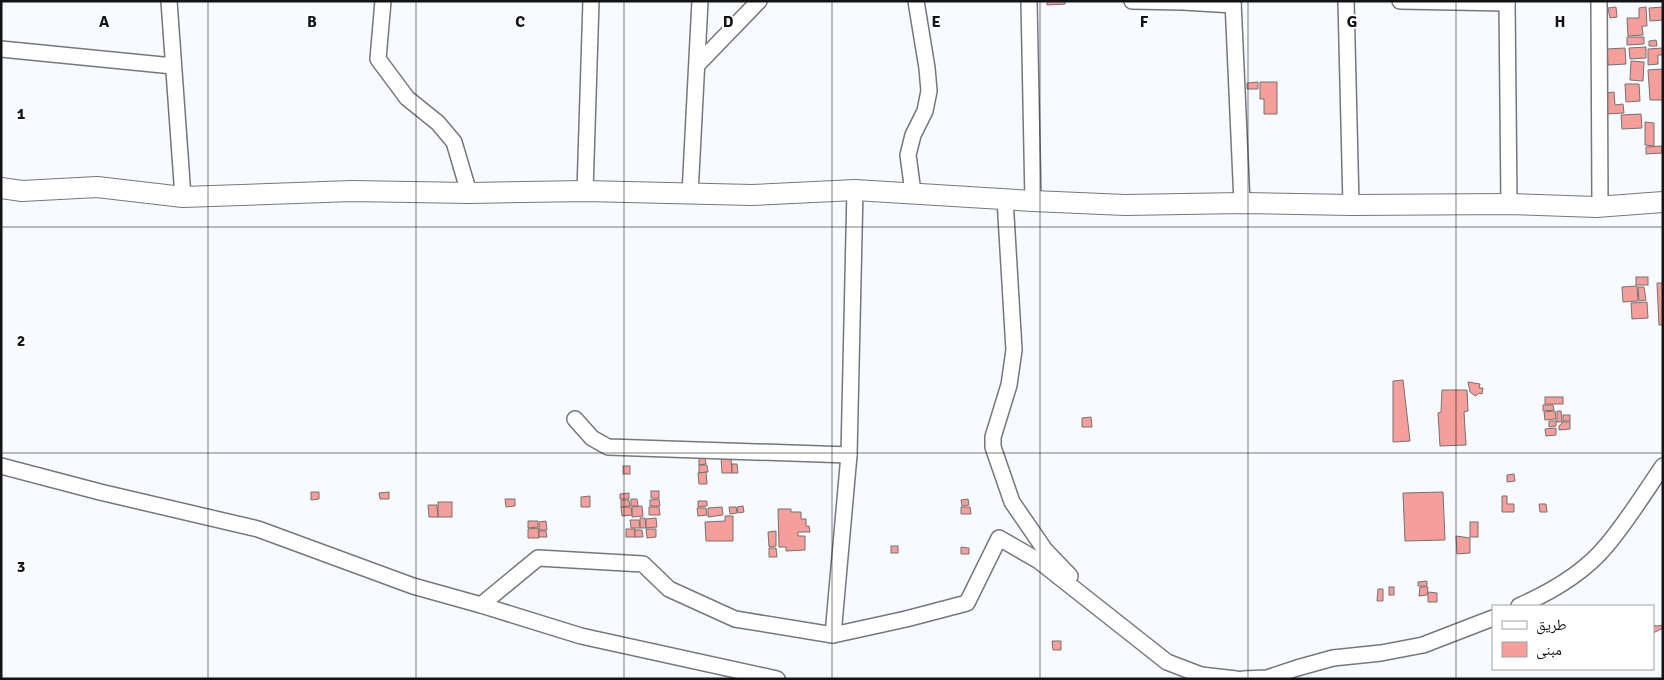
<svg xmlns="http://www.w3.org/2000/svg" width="1664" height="680" font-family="Signika,'Noto Naskh Arabic',sans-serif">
<rect width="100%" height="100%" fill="#f7faff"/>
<g fill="#f49f9c" stroke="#777070">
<polygon points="1047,1 1065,1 1065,4 1047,5"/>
<polygon points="1616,7 1617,17 1610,18 1608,8"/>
<polygon points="1646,7 1647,26 1642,26 1643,35 1628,36 1627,18 1639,18 1639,8"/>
<polygon points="1663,7 1663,20 1650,21 1649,8"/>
<polygon points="1627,37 1644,37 1644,44 1627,45"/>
<polygon points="1656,40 1657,46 1649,46 1649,41"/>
<polygon points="1646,47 1646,58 1630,59 1629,48"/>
<polygon points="1625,48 1626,64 1608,65 1607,49"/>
<polygon points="1663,48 1663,55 1658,55 1658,64 1648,65 1648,49"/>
<polygon points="1631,61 1644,62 1643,81 1630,80"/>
<polygon points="1663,69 1663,100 1650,100 1648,70"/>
<polygon points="1258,82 1258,89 1247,89 1247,83"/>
<polygon points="1260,82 1277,82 1277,114 1264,114 1264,99 1260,99"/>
<polygon points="1625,84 1639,84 1640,101 1626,102"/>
<polygon points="1614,92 1615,105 1623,104 1624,113 1607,114 1606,93"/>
<polygon points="1641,114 1642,128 1622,129 1621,115"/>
<polygon points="1645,122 1654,123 1654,146 1645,145"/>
<polygon points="1662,146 1662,153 1646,154 1646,147"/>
<rect x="1636" y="277" width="12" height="8"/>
<polygon points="1657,283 1663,283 1663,325 1659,325"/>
<polygon points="1637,286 1638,301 1623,302 1622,287"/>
<polygon points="1638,287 1644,287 1646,300 1639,301"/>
<polygon points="1647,302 1648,318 1632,319 1631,303"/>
<polygon points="1403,380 1410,441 1393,442 1393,381"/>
<polygon points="1468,382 1480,384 1479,388 1483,388 1482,394 1479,393 1476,396 1474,395 1470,392"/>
<polygon points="1442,390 1467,390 1468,411 1464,412 1466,445 1440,446 1438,413 1441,412"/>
<rect x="1545" y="397" width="18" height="7"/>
<polygon points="1543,405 1553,405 1554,410 1543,411"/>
<polygon points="1555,411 1556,419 1545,420 1544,412"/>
<polygon points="1557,411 1561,411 1562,422 1556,422 1556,426 1549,427 1549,421 1557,421"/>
<rect x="1563" y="415" width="7" height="6"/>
<polygon points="1091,417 1092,427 1082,427 1082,418"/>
<polygon points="1563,422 1570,422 1570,429 1559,430 1559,426"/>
<polygon points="1556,428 1556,435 1546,436 1545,429"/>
<polygon points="705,457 706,464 699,465 699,458"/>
<polygon points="721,457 731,457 732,473 722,473"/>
<polygon points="732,464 737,464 738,473 732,473"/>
<polygon points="699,465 707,465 708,472 699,473"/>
<rect x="623" y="466" width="7" height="8"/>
<polygon points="706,472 707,484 699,484 698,473"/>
<polygon points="1514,474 1515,481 1507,482 1507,475"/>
<rect x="651" y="491" width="8" height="7"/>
<polygon points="311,492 319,492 319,499 311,500"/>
<polygon points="389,492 389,499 380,499 379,493"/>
<polygon points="1443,492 1445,540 1405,541 1403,493"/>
<polygon points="629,493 629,499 620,499 620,494"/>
<polygon points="590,496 590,507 581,507 581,497"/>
<polygon points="1502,496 1507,496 1507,504 1514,504 1514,512 1502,512"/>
<polygon points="505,499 515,499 515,506 506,507"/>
<polygon points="631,499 637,499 638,506 631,506"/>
<polygon points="659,499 660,506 650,506 650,500"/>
<polygon points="968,499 969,505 962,506 961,500"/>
<polygon points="621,500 629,500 630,506 621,507"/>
<polygon points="698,501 707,501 707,506 698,507"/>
<rect x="438" y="502" width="14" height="15"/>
<polygon points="1539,504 1546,504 1547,512 1540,512"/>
<polygon points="428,505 437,505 438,517 429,517"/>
<polygon points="642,506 643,516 632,517 632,507"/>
<polygon points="743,506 744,512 738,513 737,507"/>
<polygon points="621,507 631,507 632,515 622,516"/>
<polygon points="649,507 659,507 660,515 649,515"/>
<polygon points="722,507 723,515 708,517 708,508"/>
<polygon points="729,507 736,507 737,513 730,514"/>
<polygon points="961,507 970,507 971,514 961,514"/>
<polygon points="697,508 706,508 707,515 698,516"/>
<polygon points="778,509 791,509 791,512 801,512 801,519 806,519 806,526 809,526 810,532 798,532 798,536 805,536 805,550 786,551 786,547 779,547"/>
<polygon points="725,516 733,516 733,541 706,541 705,522 725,521"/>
<polygon points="640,518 645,518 646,528 640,528"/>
<polygon points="656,518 657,527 646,528 646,519"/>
<polygon points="630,520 639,520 640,528 631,528"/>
<polygon points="528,521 538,521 538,527 528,528"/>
<polygon points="546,521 547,530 539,530 539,522"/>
<rect x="1470" y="522" width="8" height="15"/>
<polygon points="538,528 539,538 528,538 528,529"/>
<rect x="626" y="529" width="9" height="8"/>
<polygon points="646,529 656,529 656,537 647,538"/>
<polygon points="635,530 642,530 643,537 635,537"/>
<polygon points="539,531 546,531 547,537 539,537"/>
<polygon points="776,531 776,546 769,547 768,532"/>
<polygon points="1456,536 1470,538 1470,553 1457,554"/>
<rect x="891" y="546" width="7" height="7"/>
<polygon points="961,547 969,548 969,554 961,554"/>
<polygon points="769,548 776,548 777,557 769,557"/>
<polygon points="1427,581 1427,586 1418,586 1418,582"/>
<rect x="1389" y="587" width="5" height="8"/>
<polygon points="1420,587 1428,587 1427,595 1419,596"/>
<polygon points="1378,589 1383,589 1383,601 1377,601"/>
<polygon points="1428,592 1437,593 1437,602 1428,602"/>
<polygon points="1653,625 1657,626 1663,625 1663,628 1653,633"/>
<polygon points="1052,641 1061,641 1061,650 1053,650"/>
</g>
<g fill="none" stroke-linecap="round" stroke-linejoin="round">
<defs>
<g id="street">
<polyline points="169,1 183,197"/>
<polyline points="383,1 378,59 407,98 438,123 454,142 469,193"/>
<polyline points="1029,1 1033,201"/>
<polyline points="1132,1 1183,2 1233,5"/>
<polyline points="1233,1 1242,203"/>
<polyline points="1346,1 1351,205"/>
<polyline points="1400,1 1507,3"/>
<polyline points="1507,1 1509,204"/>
<polyline points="1599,1 1600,206"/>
<polyline points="1,49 173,66"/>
<polyline points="698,64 759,1"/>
<polyline points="585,191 591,1"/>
<polyline points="913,192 908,155 913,135 925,111 929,91 927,68 916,1"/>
<polyline points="690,194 700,1"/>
<polyline points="1005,199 1014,350 1009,385 993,437 993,447 1012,502 1045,550 1070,576"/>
<polyline points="575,419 592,438 608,447 849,455"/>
<polyline points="1,466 100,492 258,529 413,586 481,605 581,636 777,679"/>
<polyline points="481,605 538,558 643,564 669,589 735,619 833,635 906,619 967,603 999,538 1039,561 1167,662 1201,675 1236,679"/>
<path d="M1519,606C1551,592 1585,572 1607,545C1628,520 1645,492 1663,466"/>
<polyline points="833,635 849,455 855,190"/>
<polyline points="1243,679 1267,678 1297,668 1333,658 1381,653 1423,645 1493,618"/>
</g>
<polyline id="secondary" points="1,188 22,191 97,187 183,197 352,191 469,193 585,191 752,195 855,190 1033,201 1125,205 1242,203 1351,205 1509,204 1596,207 1663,202"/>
</defs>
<use href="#street" stroke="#75777c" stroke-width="18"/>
<use href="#secondary" stroke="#75777c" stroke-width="22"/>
<use href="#street" stroke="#fff" stroke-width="15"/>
<use href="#secondary" stroke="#fff" stroke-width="20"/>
</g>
<path fill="none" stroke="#131416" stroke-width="1" stroke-opacity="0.55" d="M208,1V679M416,1V679M624,1V679M832,1V679M1040,1V679M1248,1V679M1456,1V679M1,227H1663M1,453H1663"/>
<g font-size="16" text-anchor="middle" font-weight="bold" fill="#131416" stroke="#fff" stroke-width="4" stroke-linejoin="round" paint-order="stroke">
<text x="104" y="27">A</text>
<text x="312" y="27">B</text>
<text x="520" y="27">C</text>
<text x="728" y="27">D</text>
<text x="936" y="27">E</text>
<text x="1144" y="27">F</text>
<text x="1352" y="27">G</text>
<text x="1560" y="27">H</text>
<text x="21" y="119">1</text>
<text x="21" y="346">2</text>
<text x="21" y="572">3</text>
</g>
<rect width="1664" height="680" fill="none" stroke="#131416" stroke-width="5"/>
<rect x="1492" y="605" width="162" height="65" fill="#ffffff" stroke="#a1a1a2"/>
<rect x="1502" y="621" width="25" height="8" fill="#ffffff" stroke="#a1a1a2"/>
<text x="1536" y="630" font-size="15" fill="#131416">طريق</text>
<rect x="1502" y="642" width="25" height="15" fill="#f49f9c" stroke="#a1a1a2"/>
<text x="1536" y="655" font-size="15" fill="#131416">مبنى</text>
</svg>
